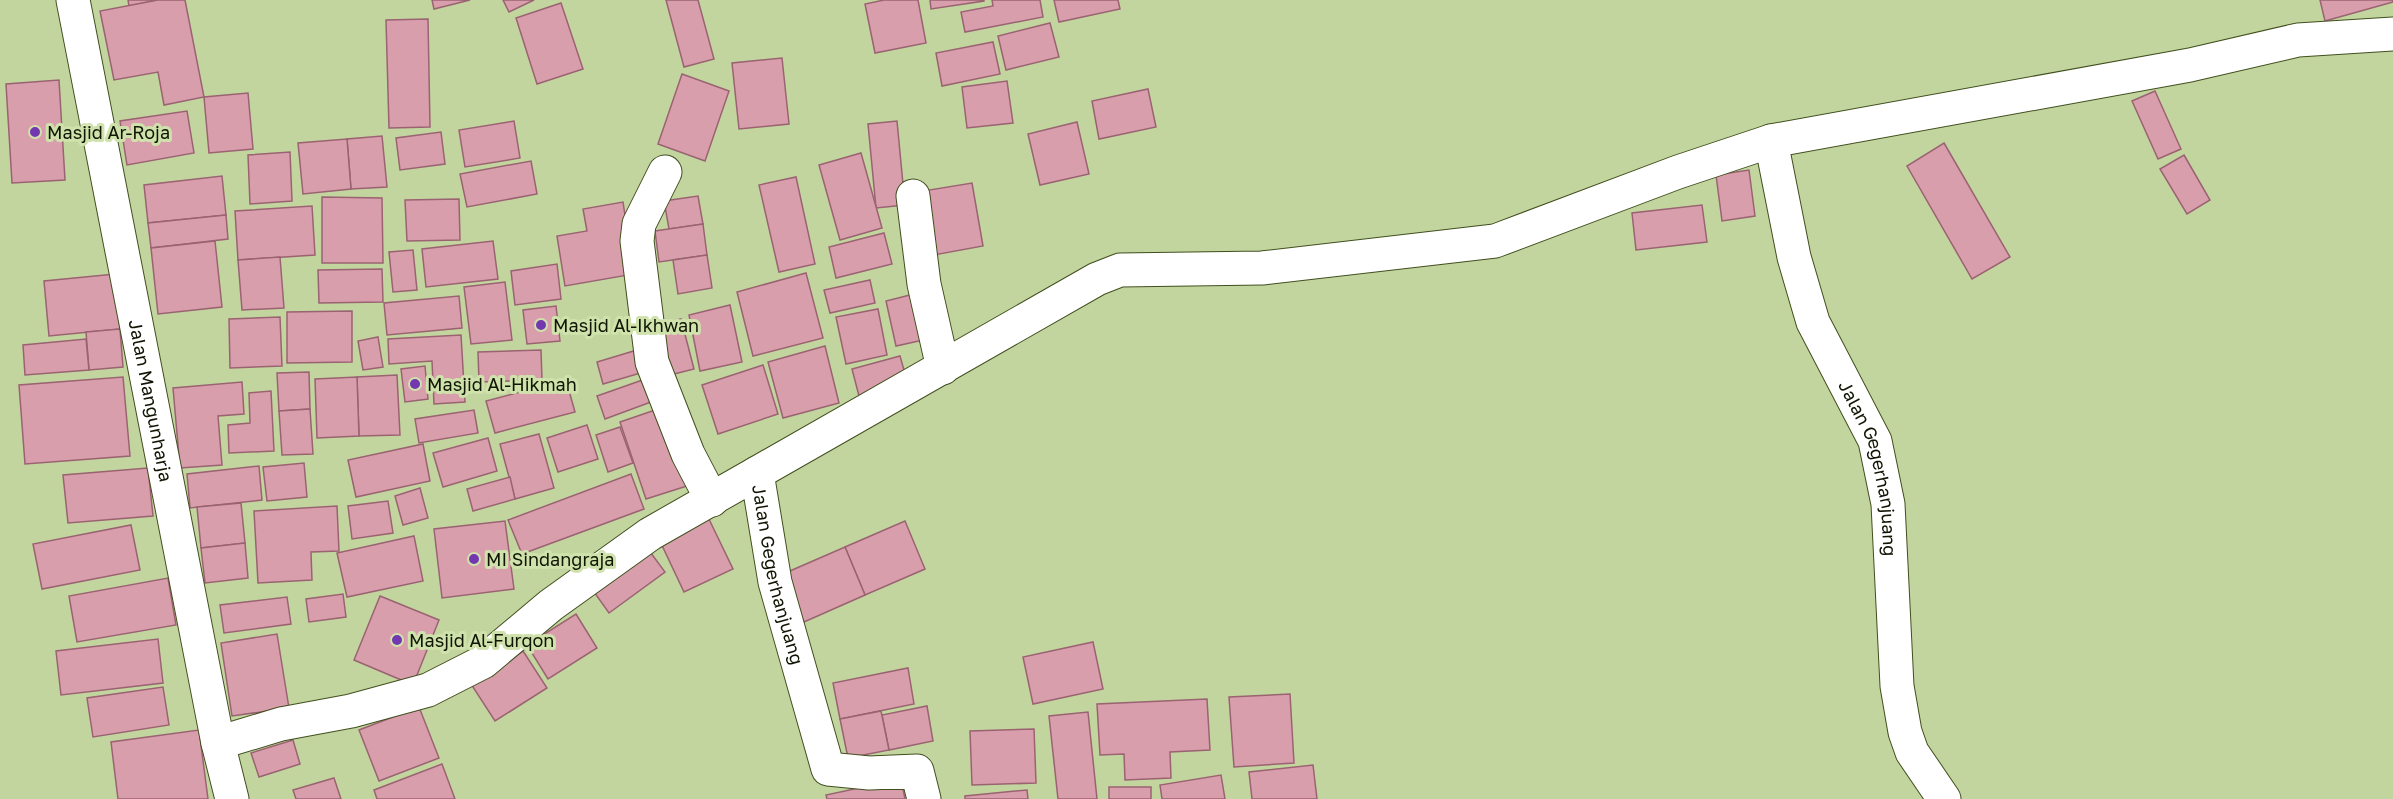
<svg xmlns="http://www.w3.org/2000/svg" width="2393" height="799" font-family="'Golos Text',sans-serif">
<rect width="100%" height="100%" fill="#c3d59f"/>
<g fill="#d99eac" stroke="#9a6371" stroke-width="1.5">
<polygon points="128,0 158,0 129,6"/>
<polygon points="158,0 185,0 204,97 164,105 158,72 114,80 100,11"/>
<polygon points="432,0 470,0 434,9"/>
<polygon points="503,0 534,0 509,12"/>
<polygon points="666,0 698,0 714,59 684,67"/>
<polygon points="884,0 918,0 926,43 875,53 865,4"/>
<polygon points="930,0 984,0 984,1 931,9"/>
<polygon points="992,0 1040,0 1043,17 965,32 961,12 993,6"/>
<polygon points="1054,0 1118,0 1120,9 1059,22"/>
<polygon points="2320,0 2393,0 2393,2 2325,21"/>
<polygon points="561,3 583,69 537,84 516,18"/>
<polygon points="428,19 430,127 389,128 386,20"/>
<polygon points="1050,23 1059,57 1006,70 998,36"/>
<polygon points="993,42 1000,74 942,86 936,53"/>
<polygon points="782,58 789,124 739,129 732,63"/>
<polygon points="682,74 729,91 705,161 658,144"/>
<polygon points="59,80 65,180 12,183 6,84"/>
<polygon points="1007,81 1013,123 967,128 962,87"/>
<polygon points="1148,89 1156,127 1099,139 1092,101"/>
<polygon points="2155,91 2181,149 2158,159 2132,101"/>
<polygon points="248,93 253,149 209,153 204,97"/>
<polygon points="187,111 194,153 127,165 120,121"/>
<polygon points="514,121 520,158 465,167 459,130"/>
<polygon points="897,121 905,205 876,208 868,124"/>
<polygon points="1077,122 1089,174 1040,185 1028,134"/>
<polygon points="441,132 445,164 400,170 396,138"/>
<polygon points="382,136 387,187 351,189 347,139"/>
<polygon points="347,139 351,189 303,194 298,143"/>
<polygon points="1944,143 2010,257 1972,279 1907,166"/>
<polygon points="290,152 292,201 250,204 248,155"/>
<polygon points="861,153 882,228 840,240 819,165"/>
<polygon points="2184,155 2210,200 2187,214 2160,169"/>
<polygon points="531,161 537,194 467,207 460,174"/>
<polygon points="1749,170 1755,216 1722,221 1716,175"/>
<polygon points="222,176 226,215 148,223 144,185"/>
<polygon points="796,177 815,264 779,272 759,185"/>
<polygon points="972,183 983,246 934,255 923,191"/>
<polygon points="698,196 703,224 669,229 664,201"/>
<polygon points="322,197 382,198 383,263 322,263"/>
<polygon points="459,199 460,240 407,241 405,200"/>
<polygon points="623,202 634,274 565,286 557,236 587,231 583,209"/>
<polygon points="1702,205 1707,242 1636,250 1632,213"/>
<polygon points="312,206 315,255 238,260 235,211"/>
<polygon points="226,215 228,239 151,248 148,223"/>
<polygon points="703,224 707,255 659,262 655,231"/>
<polygon points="884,233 892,264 836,278 829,247"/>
<polygon points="215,241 222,307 158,314 151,248"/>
<polygon points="493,241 498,279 426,287 422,249"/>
<polygon points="413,250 417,290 393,292 389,252"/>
<polygon points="707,255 712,288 678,294 673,260"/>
<polygon points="280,257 284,308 242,310 238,260"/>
<polygon points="557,264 561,299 515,305 511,271"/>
<polygon points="382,269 383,302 319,303 318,270"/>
<polygon points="806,273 823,338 753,356 737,292"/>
<polygon points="115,274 120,329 49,336 44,281"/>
<polygon points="870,280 875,303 830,313 824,290"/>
<polygon points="505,282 512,340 471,344 464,287"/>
<polygon points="918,293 928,339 896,346 886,301"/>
<polygon points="459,296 462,328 387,335 384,303"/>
<polygon points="730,305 742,362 700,371 689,315"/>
<polygon points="556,306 560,341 527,344 523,310"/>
<polygon points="878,309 887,355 846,364 836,317"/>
<polygon points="352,311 352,362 287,363 287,312"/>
<polygon points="280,317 282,366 230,368 229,319"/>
<polygon points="681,319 694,369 666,376 653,326"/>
<polygon points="120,329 123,367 89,370 86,332"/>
<polygon points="461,335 465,402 434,404 432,361 389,364 388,339"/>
<polygon points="378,337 383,367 363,370 358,341"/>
<polygon points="86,339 89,370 25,375 23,345"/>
<polygon points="825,346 839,403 783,418 768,362"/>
<polygon points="541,350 542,380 479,382 478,352"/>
<polygon points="637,350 644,372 603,384 597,362"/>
<polygon points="900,356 908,384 859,396 852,369"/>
<polygon points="763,365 778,414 718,434 702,385"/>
<polygon points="425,366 428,399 405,402 401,369"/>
<polygon points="309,372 310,409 279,411 277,373"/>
<polygon points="397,375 400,435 359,436 357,377"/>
<polygon points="123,377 130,456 25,464 19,385"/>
<polygon points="357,377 359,436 317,438 315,379"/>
<polygon points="651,377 659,399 605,419 597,396"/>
<polygon points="566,380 575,412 495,433 486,401"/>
<polygon points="242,382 244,414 218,416 222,465 180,468 173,388"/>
<polygon points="271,391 274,451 229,453 228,425 250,423 249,393"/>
<polygon points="664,407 690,485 646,499 620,422"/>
<polygon points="310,409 313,454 282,455 279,411"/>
<polygon points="474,410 478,433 419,443 415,419"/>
<polygon points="587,425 598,459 558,472 547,438"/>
<polygon points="620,427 633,463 608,472 596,435"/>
<polygon points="539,434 554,488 515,499 500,444"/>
<polygon points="488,438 497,471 443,487 433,453"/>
<polygon points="423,444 430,481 356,497 348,460"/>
<polygon points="304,463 307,497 267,501 263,467"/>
<polygon points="259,466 262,500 190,508 187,474"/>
<polygon points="148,468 153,516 68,523 63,475"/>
<polygon points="631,474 644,509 522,554 508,520"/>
<polygon points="510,477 515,499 473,511 467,489"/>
<polygon points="420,488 428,518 403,525 395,496"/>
<polygon points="388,501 393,533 352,539 348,506"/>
<polygon points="241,503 245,543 201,548 197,507"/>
<polygon points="337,506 339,551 311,552 312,580 258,583 254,511"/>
<polygon points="707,515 733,569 684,592 659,539"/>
<polygon points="505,521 514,589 442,598 434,529"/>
<polygon points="905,521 925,569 865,595 845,547"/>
<polygon points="131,525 140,570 42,589 33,544"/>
<polygon points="414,536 423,581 347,597 337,553"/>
<polygon points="245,543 248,578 205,583 201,548"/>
<polygon points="645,545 665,572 609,613 589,585"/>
<polygon points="845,547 865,595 804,622 783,574"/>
<polygon points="168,578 176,625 77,642 69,596"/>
<polygon points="343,594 346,617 309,622 306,599"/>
<polygon points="380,596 439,620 413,685 354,660"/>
<polygon points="287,597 291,624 224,633 220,605"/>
<polygon points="576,614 597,648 548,679 527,645"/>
<polygon points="277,634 289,708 232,716 221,643"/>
<polygon points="158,639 163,683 61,695 56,651"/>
<polygon points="1093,642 1103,689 1033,704 1023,657"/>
<polygon points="523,651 547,688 495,721 471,684"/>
<polygon points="908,668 914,704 840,719 833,683"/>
<polygon points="163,687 169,725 93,737 87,698"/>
<polygon points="1290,694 1294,763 1234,767 1229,697"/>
<polygon points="1207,699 1210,750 1170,752 1171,778 1125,780 1124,754 1100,755 1097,704"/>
<polygon points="927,706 933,741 889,750 882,715"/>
<polygon points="419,707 439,758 379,781 359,730"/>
<polygon points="881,711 889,750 848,758 840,719"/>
<polygon points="1088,712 1097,799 1058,799 1049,716"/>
<polygon points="1034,729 1036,783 972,785 970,731"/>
<polygon points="199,730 208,799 118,799 111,742"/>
<polygon points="293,740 300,764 259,777 251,753"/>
<polygon points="442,764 455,799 377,799 374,790"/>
<polygon points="1313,765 1317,799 1252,799 1249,772"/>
<polygon points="1221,775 1225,799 1162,799 1160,785"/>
<polygon points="334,778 341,799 296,799 293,790"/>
<polygon points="901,779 905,799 827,799 826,795"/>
<rect x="1109" y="787" width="42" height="12"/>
<polygon points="1027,790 1028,799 965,799 965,796"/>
</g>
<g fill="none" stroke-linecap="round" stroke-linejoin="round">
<defs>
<g id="street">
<path id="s1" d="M73,0L218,743L232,799"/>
<path id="s2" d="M1771,141L1794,257L1813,322L1875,441L1888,504L1897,686L1905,732L1912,752L1944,799"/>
<polyline points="665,172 639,224 637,241 652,362 688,454 712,500"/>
<polyline points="913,196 924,284 943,368"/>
<polyline points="757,473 1097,279 1120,270 1262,268 1495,241 1678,172 1771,141 2190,65 2298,40 2393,34"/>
<path id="s3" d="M218,743L281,724L351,711L428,690L483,662L551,605L650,534L757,473L775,582L828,769L869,773L917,771L924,799"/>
</g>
</defs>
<use href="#street" stroke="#414f1e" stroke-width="35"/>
<use href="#street" stroke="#fff" stroke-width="33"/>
</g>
<g fill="#7338af" stroke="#d0e2ac" stroke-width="2">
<circle cx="35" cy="132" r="6"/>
<circle cx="541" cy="325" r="6"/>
<circle cx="415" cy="384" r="6"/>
<circle cx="474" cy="559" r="6"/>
<circle cx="397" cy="640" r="6"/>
</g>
<g text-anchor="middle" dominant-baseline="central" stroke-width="6" stroke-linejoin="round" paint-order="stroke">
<g font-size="18" fill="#101603" stroke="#d0e2ac" text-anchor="start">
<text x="47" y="132">Masjid Ar-Roja</text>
<text x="553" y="325">Masjid Al-Ikhwan</text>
<text x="427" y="384">Masjid Al-Hikmah</text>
<text x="486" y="559">MI Sindangraja</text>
<text x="409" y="640">Masjid Al-Furqon</text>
</g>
<g font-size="18" fill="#101603" stroke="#d0e2ac">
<text stroke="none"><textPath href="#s1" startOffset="408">Jalan Mangunharja</textPath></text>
<text stroke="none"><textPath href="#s2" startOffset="345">Jalan Gegerhanjuang</textPath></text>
<text stroke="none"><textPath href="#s3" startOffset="716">Jalan Gegerhanjuang</textPath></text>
</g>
</g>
</svg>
